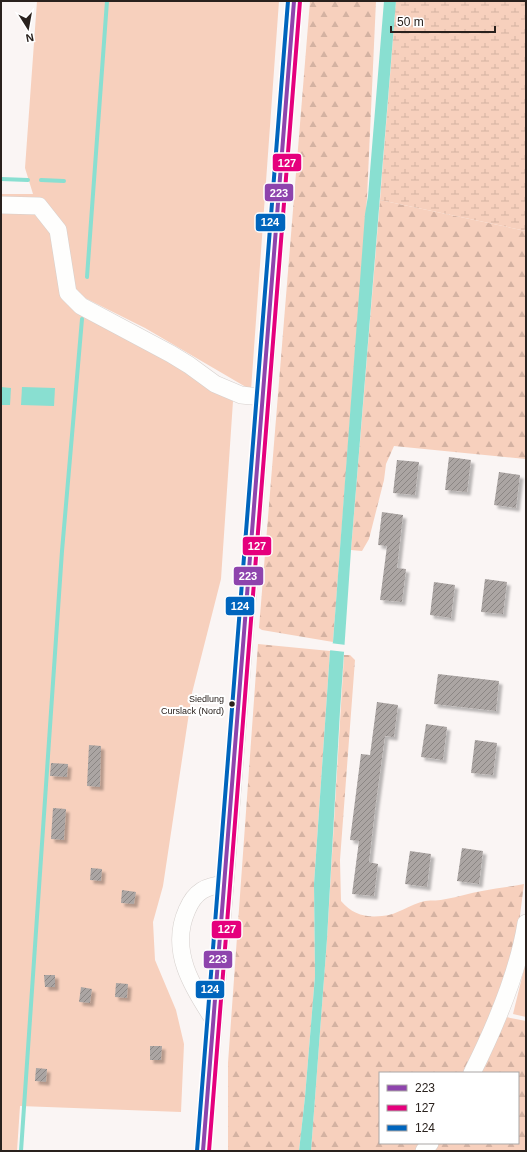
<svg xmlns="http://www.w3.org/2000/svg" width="527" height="1152" font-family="Arial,sans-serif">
<defs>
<pattern id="forest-firs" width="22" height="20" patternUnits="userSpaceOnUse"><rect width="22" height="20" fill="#f7d0bd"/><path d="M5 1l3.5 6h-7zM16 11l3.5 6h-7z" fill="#d4b2a2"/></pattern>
<pattern id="wetland-marsh" width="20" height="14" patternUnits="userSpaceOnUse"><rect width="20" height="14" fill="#f7d0bd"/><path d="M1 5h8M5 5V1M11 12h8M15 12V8" fill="none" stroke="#d4b2a2"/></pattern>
<pattern id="building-hatch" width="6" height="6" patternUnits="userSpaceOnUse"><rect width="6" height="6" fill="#aba5a3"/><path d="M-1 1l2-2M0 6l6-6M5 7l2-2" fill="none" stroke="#8b8684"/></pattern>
<filter id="shadow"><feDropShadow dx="3.5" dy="3.5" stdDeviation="1" flood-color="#0004"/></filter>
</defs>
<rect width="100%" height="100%" fill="#faf5f4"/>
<g fill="#f7d0bd">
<polygon points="37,1 279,1 251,390 145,328 79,295 78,308 233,401 221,579 192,693 163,886 153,922 155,960 176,1010 184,1044 181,1112 20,1106 17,1151 1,1151 1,194 33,194 25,168"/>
<polygon points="526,961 526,1017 513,1014"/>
</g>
<g fill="url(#forest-firs)">
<polygon points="310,1 376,1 367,198 333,642 262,630 259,628"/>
<polygon points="380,200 526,231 526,459 394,446 386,464 384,480 369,539 362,551 351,550"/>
<polygon points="258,644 330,651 314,884 315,976 305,1097 299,1151 228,1151 228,1063"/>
<path d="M344,655H350L355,660L340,860L341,901C352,914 365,918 382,916C398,915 410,904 425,901C432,900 439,901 446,899C458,897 470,893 482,891C496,888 510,887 524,884L516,947L507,983L467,1073H380V1143H423L417,1151H311L327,939Z"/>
<polygon points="506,1017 526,1021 526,1151 433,1151 438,1143 518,1143 518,1073 478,1073"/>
</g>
<polygon fill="url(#wetland-marsh)" points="396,1 526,1 526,231 380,200"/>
<g fill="#89dfd1">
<polygon points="384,1 396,1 351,550 340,711 327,939 311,1151 299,1151 305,1097 315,976 314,884 330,651 333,642 365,214 368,196"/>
<polygon points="1,387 11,388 10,405 1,405"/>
<polygon points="22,387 55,388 54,406 21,405"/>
</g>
<polygon fill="#faf5f4" points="330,643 346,645 346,652 328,650"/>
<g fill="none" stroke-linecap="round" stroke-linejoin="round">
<g stroke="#89dfd1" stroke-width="4">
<polyline points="1,179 28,180"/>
<polyline points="41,180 64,181"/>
<polyline points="87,277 107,1"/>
<polyline points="21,1151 62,551 82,319"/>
</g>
</g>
<g fill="url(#building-hatch)" filter="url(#shadow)">
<polygon points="449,457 471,460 467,492 445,490"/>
<polygon points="397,460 419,462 415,495 393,493"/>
<polygon points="499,472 520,475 516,508 494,505"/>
<polygon points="382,512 403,515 397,568 406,569 402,602 380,600 387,546 378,545"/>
<polygon points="485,579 507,582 503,614 481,612"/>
<polygon points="434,582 455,585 451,618 430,615"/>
<polygon points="438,674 499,681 496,711 434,704"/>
<polygon points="377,702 398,705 394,737 385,736 375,810 369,862 378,864 374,896 352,894 359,841 350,840 361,754 370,755"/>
<polygon points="426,724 447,727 443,760 421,757"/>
<polygon points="475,740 497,743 493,775 471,773"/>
<polygon points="89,745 101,746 100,787 87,786"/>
<polygon points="51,763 68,764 67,777 50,776"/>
<polygon points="53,808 66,809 64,840 51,839"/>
<polygon points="462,848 483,851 479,884 457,881"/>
<polygon points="410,851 431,854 427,887 405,884"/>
<polygon points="91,868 102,869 101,881 90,880"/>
<polygon points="122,890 136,892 134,904 121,903"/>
<polygon points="44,975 55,975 55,987 45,987"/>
<polygon points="116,983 128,984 127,998 115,997"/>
<polygon points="81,987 92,989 90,1003 79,1002"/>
<polygon points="150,1046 162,1046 161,1060 150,1060"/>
<polygon points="36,1068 47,1069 46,1082 35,1081"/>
</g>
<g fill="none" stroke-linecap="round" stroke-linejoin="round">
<defs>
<g id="minor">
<polyline points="1,205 39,206 58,230 68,293 81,306 171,354 189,365 215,384 241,395 262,397"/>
<path d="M214,1020C192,987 169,950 187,910C195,891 206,886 225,884"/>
<path d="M472,1073C495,1027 518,974 526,923"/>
<polyline points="203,1151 225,884 294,1"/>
<polyline points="424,1151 430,1143"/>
</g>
</defs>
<use href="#minor" stroke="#d6d0cd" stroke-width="18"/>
<use href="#minor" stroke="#fefefd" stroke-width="17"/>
<defs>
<polyline id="bus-1" points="203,1151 294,1"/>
<polyline id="bus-2" points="209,1151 300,1"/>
<polyline id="bus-3" points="197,1151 288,1"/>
</defs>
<use href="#bus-1" stroke="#fff" stroke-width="7"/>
<use href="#bus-2" stroke="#fff" stroke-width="7"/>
<use href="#bus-3" stroke="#fff" stroke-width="7"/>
<use href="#bus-1" stroke="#8e44ad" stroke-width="4"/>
<use href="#bus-2" stroke="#e5007d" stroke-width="4"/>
<use href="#bus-3" stroke="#0065bd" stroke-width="4"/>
</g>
<circle fill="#29211d" stroke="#fff" stroke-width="1.5" cx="232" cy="704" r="3.5"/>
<g text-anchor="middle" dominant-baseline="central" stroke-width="4" stroke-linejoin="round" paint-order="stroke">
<g font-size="9" fill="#29211d" stroke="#fff" text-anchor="end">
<text x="224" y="699">Siedlung<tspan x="224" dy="12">Curslack (Nord)</tspan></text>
</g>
</g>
<g stroke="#fff" stroke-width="1.5">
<rect x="272" y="153" width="30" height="19" rx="4" fill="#e5007d"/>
<rect x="264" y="183" width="30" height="19" rx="4" fill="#8e44ad"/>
<rect x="255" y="213" width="31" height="19" rx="4" fill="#0065bd"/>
<rect x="242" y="536" width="30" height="20" rx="4" fill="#e5007d"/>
<rect x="233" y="566" width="31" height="20" rx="4" fill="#8e44ad"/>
<rect x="225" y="596" width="30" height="20" rx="4" fill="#0065bd"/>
<rect x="211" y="920" width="31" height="19" rx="4" fill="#e5007d"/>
<rect x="203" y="950" width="30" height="19" rx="4" fill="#8e44ad"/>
<rect x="195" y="980" width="30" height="19" rx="4" fill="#0065bd"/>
</g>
<g font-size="11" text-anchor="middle" font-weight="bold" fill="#fff">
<text x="287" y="167">127</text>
<text x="279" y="197">223</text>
<text x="270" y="226">124</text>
<text x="257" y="550">127</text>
<text x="248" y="580">223</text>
<text x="240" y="610">124</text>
<text x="227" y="933">127</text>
<text x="218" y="963">223</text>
<text x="210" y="993">124</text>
</g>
<rect width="527" height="1152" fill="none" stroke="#29211d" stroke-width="4"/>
<rect x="379" y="1072" width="140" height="72" fill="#ffffff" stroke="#a9a6a5"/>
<rect x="387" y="1085" width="20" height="6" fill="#8e44ad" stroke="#a9a6a5"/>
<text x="415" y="1092" font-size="12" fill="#29211d">223</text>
<rect x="387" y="1105" width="20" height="6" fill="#e5007d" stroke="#a9a6a5"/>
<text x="415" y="1112" font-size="12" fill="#29211d">127</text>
<rect x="387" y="1125" width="20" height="6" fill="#0065bd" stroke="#a9a6a5"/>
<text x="415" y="1132" font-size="12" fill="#29211d">124</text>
<g transform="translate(28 28) rotate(169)" stroke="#ffffff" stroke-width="3" paint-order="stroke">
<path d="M0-3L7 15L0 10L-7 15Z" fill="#29211d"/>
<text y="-6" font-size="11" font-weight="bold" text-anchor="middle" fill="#29211d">N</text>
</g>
<path d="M391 26v6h104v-6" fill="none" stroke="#29211d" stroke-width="2"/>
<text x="397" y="26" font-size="12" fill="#29211d" stroke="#ffffff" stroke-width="3" paint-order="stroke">50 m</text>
</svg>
